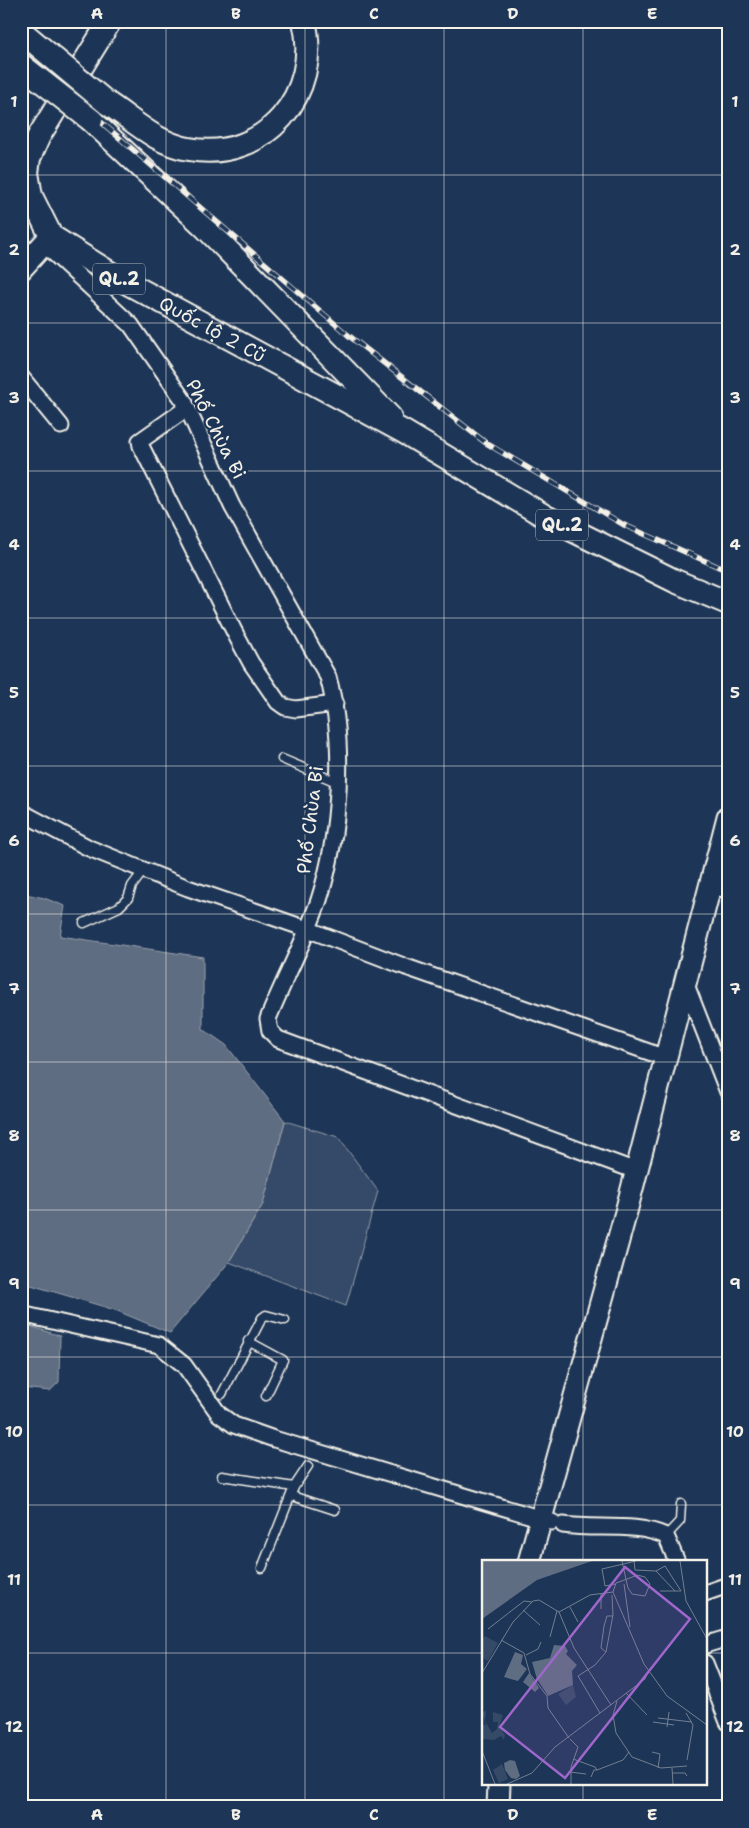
<svg xmlns="http://www.w3.org/2000/svg" width="749" height="1828" font-family="'Shantell Sans',sans-serif">
<rect width="100%" height="100%" fill="#1d3557"/>
<filter id="ink" filterUnits="userSpaceOnUse"><feTurbulence type="fractalNoise" baseFrequency=".02" numOctaves="2"/><feDisplacementMap in="SourceGraphic" scale="10" xChannelSelector="R" yChannelSelector="G"/><feConvolveMatrix kernelMatrix="1 2 1 2 8 2 1 2 1" color-interpolation-filters="sRGB"/></filter>
<g filter="url(#ink)">
<polygon fill="#354a67" stroke="#949ea8" points="285,1121 338,1137 378,1191 346,1306 229,1262 263,1204"/>
<g fill="#5e6d82" stroke="#9aa2ab">
<polygon points="21,893 44,898 65,906 60,936 203,957 203,1029 226,1045 285,1121 263,1204 229,1262 170,1333 115,1310 21,1282"/>
<polygon points="21,1323 60,1336 59,1382 50,1391 21,1388"/>
</g>
<g fill="none" stroke-linecap="round" stroke-linejoin="round">
<defs>
<g id="lane">
<polyline points="282,759 339,783"/>
<polyline points="84,923 119,907 128,898 132,886 144,870"/>
<polyline points="248,1341 283,1360 266,1396"/>
<polyline points="222,1394 262,1318 266,1315 285,1320"/>
<polyline points="222,1476 294,1487"/>
<polyline points="292,1496 335,1510"/>
<polyline points="666,1536 680,1521 681,1504"/>
<polyline points="262,1568 294,1487 308,1466"/>
</g>
<g id="street">
<path d="M44,244L131,325L184,401L232,506L328,677C346,742 340,835 319,900C305,941 284,979 268,1019L270,1031L278,1039L636,1171"/>
<polyline points="21,377 61,426"/>
<polyline points="187,408 140,441 141,446 236,635 251,663 278,702 285,707 296,709 335,704"/>
<polyline points="21,812 89,848 188,888 307,929 406,967 666,1058"/>
<polyline points="710,886 728,890"/>
<polyline points="685,982 728,1092"/>
<polyline points="21,1314 159,1345 184,1365 219,1414 234,1425 274,1439 552,1522"/>
<path d="M563,1525C597,1530 635,1522 666,1536L677,1562"/>
<polyline points="705,1593 728,1585"/>
<polyline points="705,1645 728,1638"/>
<polyline points="705,1663 728,1722"/>
</g>
<g id="secondary">
<polyline points="21,269 51,236"/>
<polyline points="529,1562 626,1212 728,817"/>
<polyline points="498,1807 499,1784"/>
</g>
<g id="primary">
<path id="s1" d="M110,21L39,136L29,158L27,173L31,196L51,236L118,278L404,432L546,517L675,581L728,603"/>
<path d="M107,103C133,120 157,144 189,149C265,163 322,93 304,21"/>
<polyline points="91,120 205,227 390,417"/>
</g>
</defs>
<use href="#lane" stroke="#f4f1e8" stroke-width="11"/>
<use href="#street" stroke="#f4f1e8" stroke-width="19"/>
<use href="#secondary" stroke="#f4f1e8" stroke-width="25"/>
<use href="#primary" stroke="#f4f1e8" stroke-width="26"/>
<use href="#lane" stroke="#1d3557" stroke-width="8"/>
<use href="#street" stroke="#1d3557" stroke-width="15"/>
<use href="#secondary" stroke="#1d3557" stroke-width="21"/>
<use href="#primary" stroke="#1d3557" stroke-width="22"/>
<defs>
<polyline id="rail" points="21,53 348,335 486,443 624,525 728,571"/>
</defs>
<use href="#rail" stroke="#f4f1e8" stroke-width="5.5"/>
<use href="#rail" stroke="#1d3557" stroke-width="4" stroke-dasharray="11" stroke-linecap="butt"/>
<defs>
<g id="primary-bridge">
<polyline points="21,31 107,103"/>
<polyline points="21,65 91,120"/>
</g>
</defs>
<use href="#primary-bridge" stroke="#f4f1e8" stroke-width="26" stroke-linecap="butt"/>
<use href="#primary-bridge" stroke="#1d3557" stroke-width="22"/>
</g>
</g>
<path fill="none" stroke="#f4f1e8" stroke-width="1" stroke-opacity="0.55" d="M166,21V1807M305,21V1807M444,21V1807M583,21V1562M21,175H728M21,323H728M21,471H728M21,618H728M21,766H728M21,914H728M21,1062H728M21,1210H728M21,1357H728M21,1505H728M21,1653H483M705,1653H728M583,1784V1807"/>
<g text-anchor="middle" dominant-baseline="central" stroke-width="5" stroke-linejoin="round" paint-order="stroke">
<g fill="#1d3557" stroke="#b4b9bc" stroke-width="1">
<rect x="93" y="263.5" width="52" height="31" rx="4"/>
<rect x="536" y="509.5" width="52" height="31" rx="4"/>
</g>
<g font-size="18" font-weight="bold" fill="#f4f1e8">
<text x="119" y="279">QL.2</text>
<text x="562" y="525">QL.2</text>
</g>
<g font-size="19" fill="#f4f1e8" stroke="#1d3557">
<text stroke="none"><textPath href="#s1" startOffset="429">Quốc lộ 2 Cũ</textPath></text>
<text transform="translate(216 429) rotate(63)">Phố Chùa Bi</text>
<text transform="translate(310 820) rotate(-83)">Phố Chùa Bi</text>
</g>
</g>
<g transform="translate(482 1560)">
<rect width="225" height="225" fill="#1d3557"/>
<path d="M3,76L16,83L6,101L0,98V79ZM91,125L94,137L84,145L76,134ZM4,151L3,161L10,173L15,169L16,162H11V152L21,155L17,167L23,175L22,180L19,176L12,180L1,179L0,165H4L0,152ZM20,204L26,219L17,223L11,210Z" fill="#354a67"/>
<path d="M0,1H110L55,20L0,59ZM72,85L83,86L86,91L84,94L95,105L90,111L91,125L66,136L55,119L50,102L68,98ZM33,92L41,95L39,104L45,109L36,121L22,117ZM47,113L57,128L53,132L41,122ZM28,200L33,201L38,216L34,219L29,218L23,210L22,203Z" fill="#5e6d82"/>
<path fill="none" stroke="#738091" stroke-width="1" d="M140,1L145,24L146,28L150,34L163,36L168,24L163,17L155,15L153,16L137,22L134,23L131,32L162,104L185,136L225,165M152,1L153,10L174,11L193,31M198,1L204,41L225,79M174,11L183,6L199,31H178M133,24L123,26L120,9L154,1M142,24L148,67M119,34V49M88,47L96,62M41,50L58,65M77,52L92,88L129,145M6,69L42,41L50,42M68,77L75,51M19,80L42,93L48,114L65,136L66,148L87,178M124,92L119,88L122,66L125,56H131M44,95L56,89L59,82M0,113L31,62L51,41L57,40L77,52L108,35L131,32M144,133L165,155M135,141L131,155L134,173L150,197L179,208L205,206M118,153L96,116L113,105L124,92L131,55L130,35M204,153L211,165L205,200M176,158L210,162M171,162L192,165M185,167L187,152M88,179L96,187L89,207V224M0,191L13,224M170,192L178,194L176,208M91,199L113,207L115,210H112L109,217M190,208L191,224M115,210L141,200L147,192M88,212L104,214M190,213H203L205,216M25,224L50,213L73,187L163,119L166,112"/>
<path fill="#9f67cb" fill-opacity="0.15" stroke="#9f67cb" stroke-width="2.5" d="M143,7L208,59L83,218L18,167Z"/>
<rect width="225" height="225" fill="none" stroke="#f4f1e8" stroke-width="2.5"/>
</g>
<rect width="749" height="1828" fill="none" stroke="#1d3557" stroke-width="55"/>
<rect x="28" y="28" width="694" height="1772" fill="none" stroke="#f4f1e8" stroke-width="2"/>
<g font-size="16" text-anchor="middle" font-weight="bold" fill="#f4f1e8">
<text x="97" y="19">A</text>
<text x="236" y="19">B</text>
<text x="374" y="19">C</text>
<text x="513" y="19">D</text>
<text x="652" y="19">E</text>
<text x="14" y="107">1</text>
<text x="735" y="107">1</text>
<text x="14" y="255">2</text>
<text x="735" y="255">2</text>
<text x="14" y="403">3</text>
<text x="735" y="403">3</text>
<text x="14" y="550">4</text>
<text x="735" y="550">4</text>
<text x="14" y="698">5</text>
<text x="735" y="698">5</text>
<text x="14" y="846">6</text>
<text x="735" y="846">6</text>
<text x="14" y="994">7</text>
<text x="735" y="994">7</text>
<text x="14" y="1141">8</text>
<text x="735" y="1141">8</text>
<text x="14" y="1289">9</text>
<text x="735" y="1289">9</text>
<text x="14" y="1437">10</text>
<text x="735" y="1437">10</text>
<text x="14" y="1585">11</text>
<text x="735" y="1585">11</text>
<text x="14" y="1732">12</text>
<text x="735" y="1732">12</text>
<text x="97" y="1820">A</text>
<text x="236" y="1820">B</text>
<text x="374" y="1820">C</text>
<text x="513" y="1820">D</text>
<text x="652" y="1820">E</text>
</g>
</svg>
